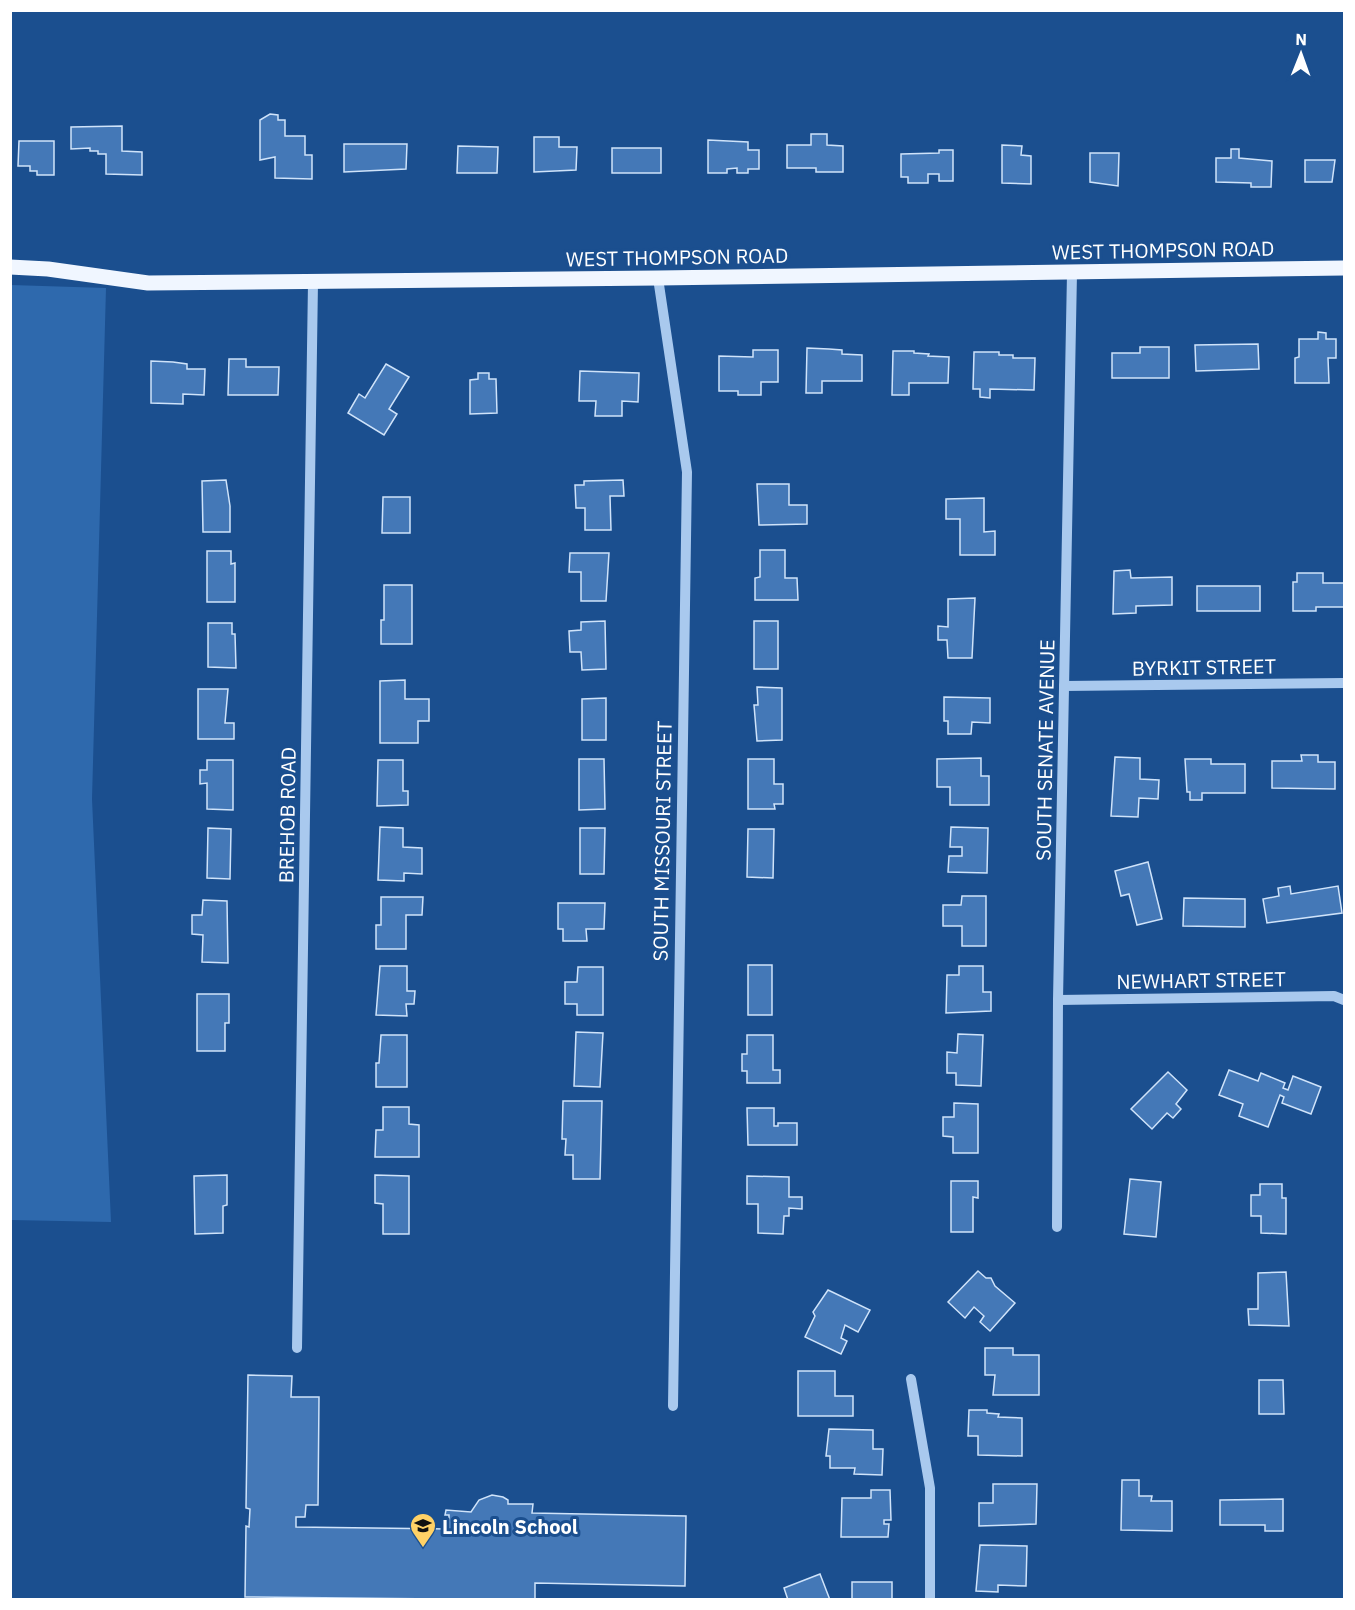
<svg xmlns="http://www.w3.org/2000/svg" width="1355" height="1610" font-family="'IBM Plex Sans',sans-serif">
<rect width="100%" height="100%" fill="#1b4f8f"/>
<polygon fill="#2e69ad" points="11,285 106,288 92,799 111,1222 11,1220"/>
<g fill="#4478b7" stroke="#cfe3fa" stroke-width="1.5">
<polygon points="270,114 278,115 278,120 285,120 285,136 305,136 305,155 312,155 312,179 275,178 275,157 260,160 260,120"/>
<polygon points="122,126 122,151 142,152 142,175 106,174 106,154 98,154 98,151 90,151 90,148 71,149 71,127"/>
<polygon points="811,134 827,134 827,145 843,146 843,172 816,172 816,168 787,168 787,145 811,145"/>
<polygon points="534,137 559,137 559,147 577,147 576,170 534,172"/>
<polygon points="708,140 748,142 748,150 759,150 759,169 748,169 748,173 737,173 737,168 727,169 727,173 708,173"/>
<polygon points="19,141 54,141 54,175 37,175 37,171 30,171 30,166 18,166"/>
<polygon points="344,144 407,144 406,169 344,172"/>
<polygon points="1002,145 1022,146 1021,155 1031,156 1031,184 1002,183"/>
<polygon points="458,146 498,147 497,173 457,173"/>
<rect x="612" y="148" width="49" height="25"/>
<polygon points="1231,149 1239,149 1239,158 1272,161 1271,187 1251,187 1251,183 1216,182 1216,158 1231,158"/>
<polygon points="939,150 953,150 953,181 939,181 939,174 928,174 928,183 908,183 908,177 901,177 901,154 939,153"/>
<polygon points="1090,153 1119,153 1118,186 1090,182"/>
<polygon points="1305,160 1335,160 1332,182 1305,182"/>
<polygon points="1318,332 1326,333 1326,339 1336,339 1336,358 1328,358 1329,383 1295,383 1295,358 1299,357 1299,339 1318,339"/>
<polygon points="1258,344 1259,369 1196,371 1195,345"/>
<polygon points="1140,347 1169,347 1169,378 1112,378 1112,353 1140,353"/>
<polygon points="807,348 829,349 842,350 842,354 862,355 862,381 822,381 822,393 806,393"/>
<polygon points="753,350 778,350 778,382 761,382 761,395 738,395 738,391 719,391 719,356 753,357"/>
<polygon points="893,351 914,351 914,353 929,354 928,356 949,357 948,383 909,383 909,395 892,395"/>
<polygon points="974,352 999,352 999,355 1013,355 1013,358 1035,358 1034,390 990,389 990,398 980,397 980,389 973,389"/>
<polygon points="229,359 246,359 246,367 279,367 278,395 228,395"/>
<polygon points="151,361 173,362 187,364 187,369 205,369 204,395 183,394 183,404 151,403"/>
<polygon points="386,364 409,377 389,409 397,414 384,435 348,413 359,394 365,398"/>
<polygon points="580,371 639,373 638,402 622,401 622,416 595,416 596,401 579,401"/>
<polygon points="478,373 489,373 489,379 496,379 497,413 470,414 470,380 478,379"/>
<polygon points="226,480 230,506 230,532 203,532 202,481"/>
<polygon points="623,480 624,496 610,496 611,530 585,530 585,508 576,508 575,485 584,485 584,481"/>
<polygon points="757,484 789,484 789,505 807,505 807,524 759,525"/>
<polygon points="383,497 410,497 410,533 382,533"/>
<polygon points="984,498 984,532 995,531 995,555 960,555 960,519 946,519 946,499"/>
<polygon points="760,550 785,550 785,578 797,578 798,600 755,600 755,578 760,577"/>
<polygon points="207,551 231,551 231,564 235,563 235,602 207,602"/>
<polygon points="570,553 609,553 606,601 581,601 581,572 569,572"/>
<polygon points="1130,570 1131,578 1172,577 1172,605 1136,606 1136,613 1113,614 1114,571"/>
<polygon points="1297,573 1323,573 1323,583 1344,583 1344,607 1316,607 1316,611 1293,611 1293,582 1297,582"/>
<polygon points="384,585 412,585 412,644 381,644 381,620 384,620"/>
<rect x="1197" y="586" width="63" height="25"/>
<polygon points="975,598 972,658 948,658 947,640 938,640 938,626 948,627 948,599"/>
<polygon points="605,621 606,669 582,670 581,652 570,652 569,631 581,630 581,622"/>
<rect x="754" y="621" width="24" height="48"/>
<polygon points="208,623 232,623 232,634 235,634 236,668 208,667"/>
<polygon points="405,680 405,699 429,699 429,721 418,721 418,743 380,743 380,681"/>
<polygon points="757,687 782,688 782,740 757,741 754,705 758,705"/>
<polygon points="198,689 228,689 225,723 234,723 234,739 198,739"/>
<polygon points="944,697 990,698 990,723 972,722 971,734 948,734 948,721 944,721"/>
<polygon points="606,698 606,740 582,740 582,699"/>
<polygon points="1301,755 1318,755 1318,762 1335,762 1335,789 1272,788 1272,761 1302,761"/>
<polygon points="1115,757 1140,758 1140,779 1159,780 1158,799 1139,798 1138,817 1111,816"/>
<polygon points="981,758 981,776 989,776 989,805 950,805 950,787 937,787 937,759"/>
<polygon points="579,759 604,759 605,809 579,810"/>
<polygon points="748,759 774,759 774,784 783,784 783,804 774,804 775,809 748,809"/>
<polygon points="1185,759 1211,759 1211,764 1245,764 1245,793 1202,793 1202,800 1190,800 1190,792 1187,792"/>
<polygon points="207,760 233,760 233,810 207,809 207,783 200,784 200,770 207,770"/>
<polygon points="378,760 403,760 403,791 408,791 408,805 377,806"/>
<polygon points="380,827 403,828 403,847 422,848 422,874 404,873 404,881 378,880"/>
<polygon points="951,827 988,828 987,873 948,872 949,856 962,856 962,847 950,847"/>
<polygon points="208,828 231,829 230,879 207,878"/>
<polygon points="580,828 605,828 604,874 580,874"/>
<polygon points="748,829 774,829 773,878 747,877"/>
<polygon points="1148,862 1162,919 1137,925 1129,894 1121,896 1115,871"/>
<polygon points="1290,886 1291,894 1338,886 1342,913 1267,923 1263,899 1279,896 1278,888"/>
<polygon points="962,896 986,896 986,946 962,946 962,926 943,926 943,905 961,905"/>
<polygon points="381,897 423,897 422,915 406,915 406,949 376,949 376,925 381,925"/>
<polygon points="1184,898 1245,899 1245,927 1183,926"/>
<polygon points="203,900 227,901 228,963 202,962 203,935 192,934 192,915 202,915"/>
<polygon points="558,903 605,903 604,929 586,929 587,941 563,941 563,929 558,929"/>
<rect x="748" y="965" width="24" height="50"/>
<polygon points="380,966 407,966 407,991 415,991 414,1004 406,1004 407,1016 376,1015"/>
<polygon points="959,966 983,966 983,992 991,992 991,1011 946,1013 947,975 959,975"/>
<polygon points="578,967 603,967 603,1015 577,1015 577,1004 565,1004 565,982 577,982"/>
<polygon points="197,994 229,994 229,1023 225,1023 225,1051 197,1051"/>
<polygon points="576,1032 603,1033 600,1087 574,1086"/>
<polygon points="958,1034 983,1035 981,1086 956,1085 956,1073 947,1073 947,1052 957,1053"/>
<polygon points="381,1035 407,1035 407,1087 376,1087 376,1063 379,1063"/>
<polygon points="747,1035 773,1035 773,1070 780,1070 780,1083 747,1083 747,1071 742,1071 742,1054 747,1054"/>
<polygon points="1229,1070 1258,1081 1261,1073 1285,1083 1283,1088 1288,1090 1293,1076 1321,1087 1311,1114 1282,1103 1284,1097 1280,1095 1268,1127 1239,1116 1243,1104 1219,1095"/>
<polygon points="1168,1072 1187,1090 1176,1104 1181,1109 1173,1118 1167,1113 1152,1129 1131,1109"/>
<polygon points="563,1101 602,1101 600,1179 573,1179 573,1155 565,1155 566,1139 562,1139"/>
<polygon points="954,1103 978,1104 978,1153 953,1153 953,1137 943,1136 943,1117 954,1117"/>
<polygon points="383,1107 409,1107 409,1124 419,1125 419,1157 375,1157 376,1130 383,1130"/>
<polygon points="747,1108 774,1108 774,1126 778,1126 778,1123 797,1123 797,1145 748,1145"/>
<polygon points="227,1175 227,1205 223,1206 223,1233 195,1234 194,1176"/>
<polygon points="375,1175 409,1176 409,1234 383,1234 383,1204 375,1203"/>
<polygon points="747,1176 789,1177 789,1197 802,1197 802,1209 789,1208 789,1216 784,1216 783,1234 758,1233 758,1204 747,1204"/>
<polygon points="1130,1179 1161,1182 1156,1237 1124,1234"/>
<polygon points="951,1181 978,1181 978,1198 973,1197 973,1232 951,1232"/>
<polygon points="1260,1184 1282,1184 1282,1198 1286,1198 1286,1234 1261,1233 1261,1216 1251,1216 1251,1195 1260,1195"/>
<polygon points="978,1271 986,1278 991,1278 995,1286 1015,1303 990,1331 980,1322 984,1316 974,1307 965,1318 948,1302"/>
<polygon points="1286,1272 1289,1326 1249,1325 1248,1309 1258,1309 1258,1273"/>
<polygon points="828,1290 870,1310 858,1332 845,1325 841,1338 847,1341 841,1354 805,1337 815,1316 813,1312"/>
<polygon points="985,1348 1013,1348 1013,1355 1039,1355 1039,1395 993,1395 995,1375 985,1375"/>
<polygon points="798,1371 835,1371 835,1396 853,1396 853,1416 798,1416"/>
<polygon points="248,1375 292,1376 291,1397 319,1397 318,1505 306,1505 305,1517 296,1517 296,1527 449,1529 449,1515 445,1515 446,1510 471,1512 479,1500 492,1495 503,1497 508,1500 508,1504 533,1504 532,1513 686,1516 685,1586 535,1583 535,1600 245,1597 246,1526 249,1527 250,1509 246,1508"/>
<polygon points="1259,1380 1283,1380 1284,1414 1259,1414"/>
<polygon points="969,1410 987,1410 987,1413 999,1414 998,1417 1022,1418 1022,1456 978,1455 978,1436 968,1436"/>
<polygon points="829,1429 873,1430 873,1449 883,1449 882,1475 854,1474 855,1468 830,1468 830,1456 826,1456"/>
<polygon points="1122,1480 1139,1480 1139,1496 1152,1496 1151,1501 1172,1501 1172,1531 1121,1530"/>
<polygon points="993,1484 1037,1484 1036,1524 979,1526 979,1503 993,1503"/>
<polygon points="871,1490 890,1490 891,1520 884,1520 884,1524 889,1524 888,1537 841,1537 842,1498 871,1498"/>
<polygon points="1283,1499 1283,1531 1265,1531 1265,1525 1220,1525 1220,1500"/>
<polygon points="980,1545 1027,1546 1026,1586 998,1585 998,1592 976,1591"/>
<polygon points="820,1574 830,1600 788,1600 784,1588"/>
<rect x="852" y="1582" width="40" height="18"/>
</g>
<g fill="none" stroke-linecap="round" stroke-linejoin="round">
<g stroke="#a9c9ee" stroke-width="10">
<polyline points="658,278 687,472 673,1406"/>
<polyline points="1064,686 1344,683"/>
<polyline points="1058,1000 1334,996 1344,1000"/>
<polyline points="1057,1227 1058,1000 1072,273"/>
<polyline points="297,1348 313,282"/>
<polyline points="911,1379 930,1488 930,1600"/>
</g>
<polyline stroke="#f0f6ff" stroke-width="15" points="10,267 48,269 148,283 658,278 1344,268"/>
</g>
<defs>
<symbol id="school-pin" viewBox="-11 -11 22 30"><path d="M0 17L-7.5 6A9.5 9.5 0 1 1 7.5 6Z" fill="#ffd166" stroke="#1b4f8f"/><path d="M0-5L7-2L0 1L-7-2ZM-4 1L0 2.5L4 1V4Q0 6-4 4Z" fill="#111"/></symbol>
</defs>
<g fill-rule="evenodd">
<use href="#school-pin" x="408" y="1511" width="30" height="40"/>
</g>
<g text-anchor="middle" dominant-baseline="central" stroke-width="6" stroke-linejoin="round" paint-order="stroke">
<g font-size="20" fill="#fff" stroke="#1b4f8f">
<text transform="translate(1163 250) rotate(-1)">WEST THOMPSON ROAD</text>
<text transform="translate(677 257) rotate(-1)">WEST THOMPSON ROAD</text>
<text transform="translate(1204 667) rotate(-1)">BYRKIT STREET</text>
<text transform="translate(1045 750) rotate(-89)">SOUTH SENATE AVENUE</text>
<text transform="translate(287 815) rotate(-89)">BREHOB ROAD</text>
<text transform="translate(662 841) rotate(-89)">SOUTH MISSOURI STREET</text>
<text transform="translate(1201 980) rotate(-1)">NEWHART STREET</text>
</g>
<g font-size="20" font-weight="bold" fill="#fff" stroke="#1b4f8f" text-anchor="start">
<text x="442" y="1526">Lincoln School</text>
</g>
</g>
<rect width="1355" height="1610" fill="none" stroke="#ffffff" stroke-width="24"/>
<g transform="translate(1301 54) rotate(1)" stroke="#1b4f8f" stroke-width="4.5" paint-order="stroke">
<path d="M0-4.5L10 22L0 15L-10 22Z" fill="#ffffff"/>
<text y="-9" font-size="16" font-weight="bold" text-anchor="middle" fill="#ffffff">N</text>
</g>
</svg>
